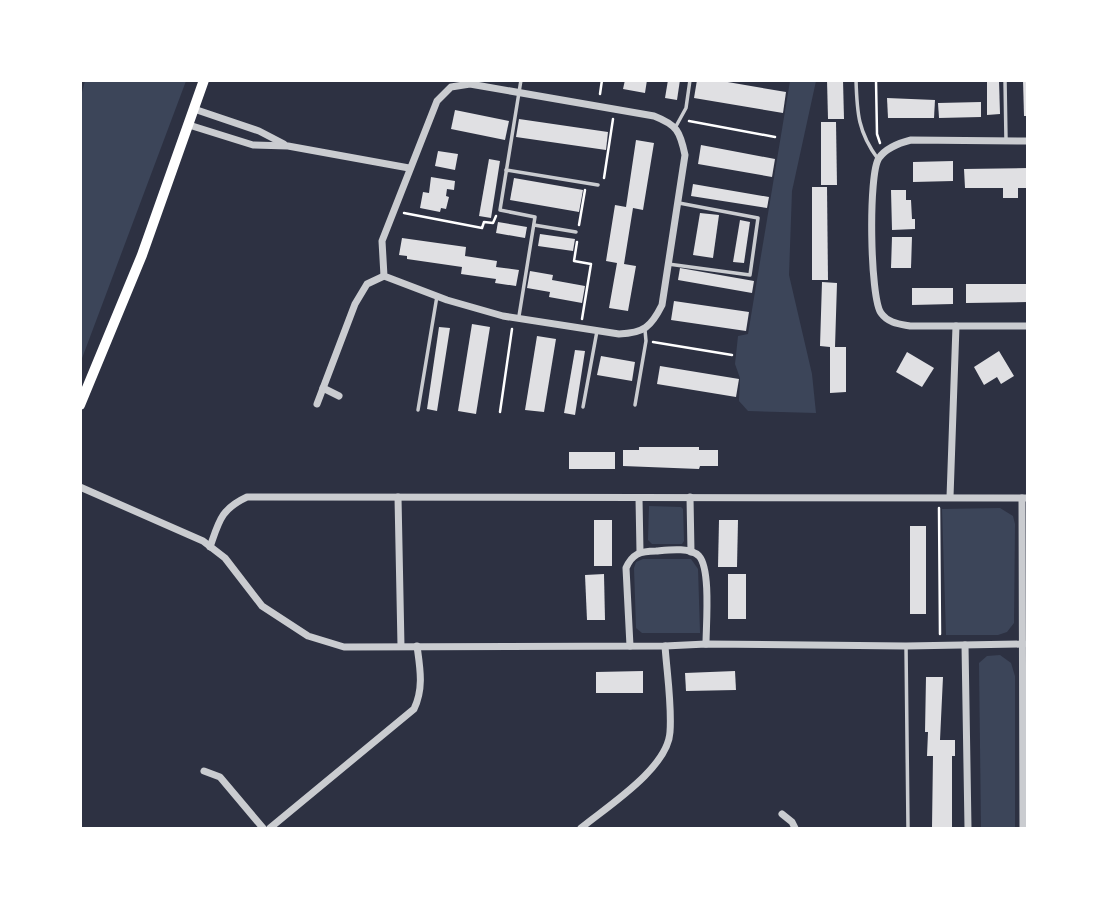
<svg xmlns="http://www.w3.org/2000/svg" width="1108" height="909" font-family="Barlow,sans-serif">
<rect width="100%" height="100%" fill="#2d3142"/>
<g fill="#3c4559">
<polygon points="85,81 186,81 81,361 80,100"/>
<polygon points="790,81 816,81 792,191 789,275 812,374 816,413 748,411 739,401 740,378 735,364 738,336 748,334"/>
<polygon points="649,506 681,507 683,509 684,541 682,544 652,544 648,540"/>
<polygon points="1000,508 1013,516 1015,524 1014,623 1007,632 998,635 946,635 942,509"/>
<polygon points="643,559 691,559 698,569 700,633 642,633 636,628 634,568 636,562"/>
<polygon points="1000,655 1011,663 1015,676 1015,828 981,828 979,663 987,656"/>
</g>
<g fill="#e0e0e3">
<polygon points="625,80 647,80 645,93 623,89"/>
<polygon points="668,80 680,80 677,100 665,98"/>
<polygon points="697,80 716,80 786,92 783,113 694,98"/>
<polygon points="827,80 843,80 844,119 828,119"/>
<polygon points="987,80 999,80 1000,114 987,115"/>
<polygon points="1023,80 1028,80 1028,116 1024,116"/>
<polygon points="887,98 935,100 934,118 888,118"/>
<polygon points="981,102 981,117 939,118 938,103"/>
<polygon points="455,110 509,121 505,140 451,129"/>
<polygon points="519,119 608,132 606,150 516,137"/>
<polygon points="821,122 836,122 837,185 821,185"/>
<polygon points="636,140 654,143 643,210 633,208 624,264 636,266 628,311 609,308 617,263 606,261 615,205 626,207"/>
<polygon points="701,145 775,159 772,177 698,164"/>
<polygon points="438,151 458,154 455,170 435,166"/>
<polygon points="489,159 500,161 491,218 479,216"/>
<polygon points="953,161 953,181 913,182 913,162"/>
<polygon points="1028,168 1028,188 1018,188 1018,198 1003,198 1003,188 965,188 964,169"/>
<polygon points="431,177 455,181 454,190 447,189 446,196 449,197 446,209 441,208 440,212 420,208 423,192 429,193"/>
<polygon points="514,178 583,190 579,212 510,200"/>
<polygon points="693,184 769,197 767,208 691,196"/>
<polygon points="812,187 827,187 828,280 812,280"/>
<polygon points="891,190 906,190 906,200 911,200 912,219 915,219 915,229 892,230"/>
<polygon points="700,213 719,215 713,258 693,255"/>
<polygon points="740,220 750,222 744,263 733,262"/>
<polygon points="498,222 527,227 525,238 496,233"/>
<polygon points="540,234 575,239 573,251 538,246"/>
<polygon points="892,237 912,237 911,268 891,268"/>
<polygon points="402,238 466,247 465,256 497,261 496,267 519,270 516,286 495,283 496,279 461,274 462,267 407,259 407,256 399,255"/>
<polygon points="680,268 754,281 752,293 678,280"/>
<polygon points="530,271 553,275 552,280 585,286 582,303 549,297 550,292 527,288"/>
<polygon points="822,282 837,283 835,347 846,347 846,392 830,393 830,347 820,346"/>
<polygon points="966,284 1028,284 1028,302 966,303"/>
<polygon points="912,288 953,288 953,304 912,305"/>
<polygon points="674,301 749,312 746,331 671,320"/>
<polygon points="472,324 490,327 476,414 458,411"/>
<polygon points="439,327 450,328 437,411 427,409"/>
<polygon points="537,336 556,339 544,412 525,410"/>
<polygon points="575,350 585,351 575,415 564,413"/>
<polygon points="999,351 1014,376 1001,384 997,377 984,385 974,367"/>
<polygon points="907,352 934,368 922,387 896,372"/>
<polygon points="601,356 635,362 632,381 597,375"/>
<polygon points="660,366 739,379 736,397 657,384"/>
<polygon points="639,447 699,447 699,450 718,450 718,466 700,466 699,469 623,466 623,450 639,450"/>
<rect x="569" y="452" width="46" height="17"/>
<rect x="594" y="520" width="18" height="46"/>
<polygon points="719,520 738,520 737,567 718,567"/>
<rect x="910" y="526" width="16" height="88"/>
<polygon points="604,574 605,620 587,620 585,575"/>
<rect x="728" y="574" width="18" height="45"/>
<polygon points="643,671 643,693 596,693 596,672"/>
<polygon points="735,671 736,690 686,691 685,673"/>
<polygon points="926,677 943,677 940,740 955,740 955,756 952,756 952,828 932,828 933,756 927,756 928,732 925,732"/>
</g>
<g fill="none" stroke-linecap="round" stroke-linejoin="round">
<g stroke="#fff" stroke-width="2.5">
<polyline points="876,80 877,134 880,143"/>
<polyline points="600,94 602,80"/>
<polyline points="689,121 775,137"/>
<polyline points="604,178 613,119"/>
<polyline points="404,213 482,228 484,222 493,223 496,216"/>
<polyline points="579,225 585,190"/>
<polyline points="577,242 574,261 591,264 582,319"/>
<polyline points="653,342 732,355"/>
<polyline points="500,412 512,329"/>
<polyline points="939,508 940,634"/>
</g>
<g stroke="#caccd0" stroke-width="3.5">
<path d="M856,80C857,113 858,132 878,159"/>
<polyline points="1005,80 1006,140"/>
<polyline points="675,128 686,108 690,80"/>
<polyline points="506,170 598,185"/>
<polyline points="534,225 576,232"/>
<polyline points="668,264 750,275 758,218 679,203"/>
<polyline points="519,316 535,217 500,210 521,80"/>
<polyline points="635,405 646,341 645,330"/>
<polyline points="583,407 597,331"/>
<polyline points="418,410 437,296"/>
<polyline points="906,646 908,828"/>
</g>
<g stroke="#caccd0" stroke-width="7">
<path d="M470,84L654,116C677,125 680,131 685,155L662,305C651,327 644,333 619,334L503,316L447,300L384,276L382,241L437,101L451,87Z"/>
<polyline points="194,109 259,131 284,144"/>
<polyline points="189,125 253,145 288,146 409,168"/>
<path d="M1028,141L911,140C899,143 886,148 879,158C868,173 870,298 881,313C888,323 899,324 910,326H1028"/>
<polyline points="323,388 339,396"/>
<polyline points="317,404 355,304 367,284 384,276"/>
<polyline points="80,487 203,541 225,558 262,606 308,636 344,647 665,646 706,644 906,646 1024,644"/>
<polyline points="398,497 401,646"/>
<polyline points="690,497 691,552"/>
<polyline points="950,497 956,326"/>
<polyline points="639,498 640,552"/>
<polyline points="1022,498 1023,828"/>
<path d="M210,547C219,521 221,509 247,497L1028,498"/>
<polyline points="965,645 968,828"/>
<path d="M630,646L626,568C632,554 640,551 656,551C668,550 690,547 699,556C711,569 706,626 706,644"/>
<polyline points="204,771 220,777 263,828"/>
<polyline points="782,814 792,822 795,828"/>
<path d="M270,828L414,709C424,688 420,668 417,646"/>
<path d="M581,828C608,806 668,768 670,732C672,705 667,674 665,646"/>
</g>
<polyline stroke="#fff" stroke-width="10" points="80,405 142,255 204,80"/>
</g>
<rect width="1108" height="909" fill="none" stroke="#ffffff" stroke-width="164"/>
</svg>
